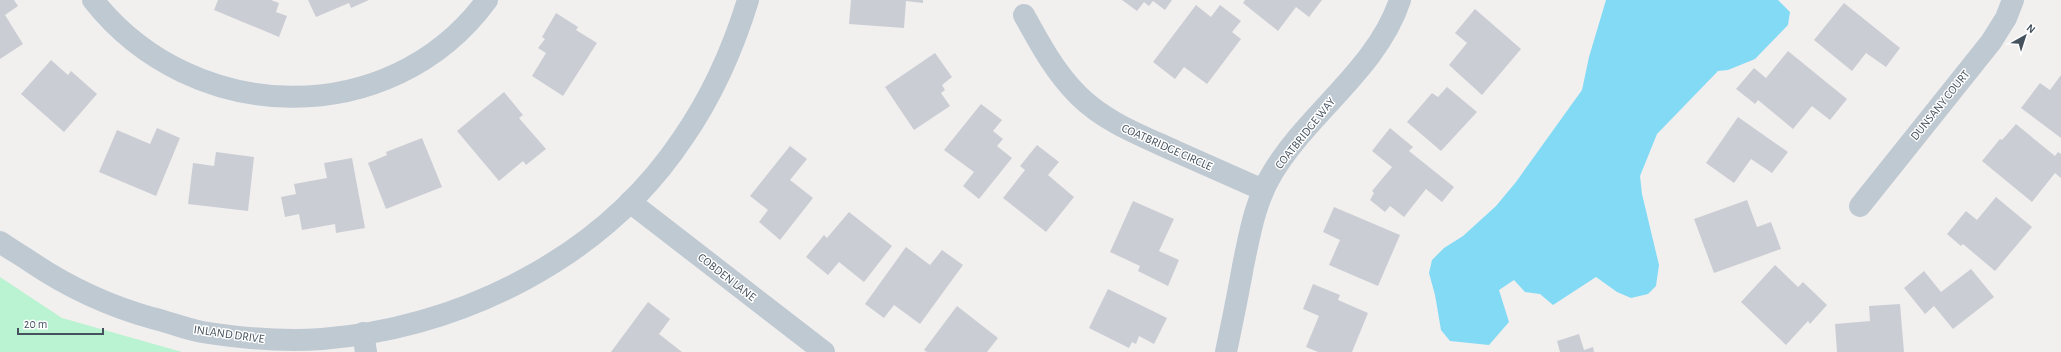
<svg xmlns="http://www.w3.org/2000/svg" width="2061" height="352" font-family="'Alegreya Sans',sans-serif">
<rect width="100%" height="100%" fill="#f2efef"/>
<polygon fill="#baf3d1" points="0,277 62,318 182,352 0,352"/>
<polygon fill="#83daf4" points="1606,0 1778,0 1790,12 1788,25 1755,59 1728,70 1718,71 1657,134 1640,176 1642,194 1659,265 1656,286 1648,294 1631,298 1617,292 1596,277 1553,305 1540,294 1525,292 1514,280 1499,290 1509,322 1489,345 1450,341 1441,330 1435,295 1429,273 1432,260 1444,248 1463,236 1496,206 1516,182 1582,90 1589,57"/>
<g fill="#caced4">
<polygon points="0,0 14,0 18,6 5,15 23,44 0,59"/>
<polygon points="218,0 271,0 279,3 276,12 287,16 279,37 214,10"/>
<polygon points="308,0 369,0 351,8 349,3 316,17"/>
<polygon points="851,0 923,0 923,3 906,1 904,28 849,24"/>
<polygon points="1122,0 1172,0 1165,10 1153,1 1149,6 1144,2 1137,11"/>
<polygon points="1245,0 1322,0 1309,17 1296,7 1278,31 1243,3"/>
<polygon points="1844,3 1900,48 1886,67 1866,53 1852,71 1814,40"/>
<polygon points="1196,5 1211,17 1220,5 1241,21 1232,32 1241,39 1207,84 1184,67 1175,79 1153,62"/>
<polygon points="1475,9 1521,49 1482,95 1449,65 1467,43 1455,33"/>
<polygon points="556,13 578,27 576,30 597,43 563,96 532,76 546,53 538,48 545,39 542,37"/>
<polygon points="1788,51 1847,99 1830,120 1812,106 1793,129 1758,100 1755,104 1736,89 1754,68 1766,78"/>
<polygon points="935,53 952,77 942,85 945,90 941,93 950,106 914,130 885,87"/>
<polygon points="51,60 68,75 71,71 97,94 64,132 21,94"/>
<polygon points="2061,75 2061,138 2021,108 2040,83 2050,90"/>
<polygon points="1447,87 1477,112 1441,151 1407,122 1432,93 1438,97"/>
<polygon points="504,92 523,115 519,118 546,149 526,165 523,161 499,181 457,131"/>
<polygon points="981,104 1002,120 993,131 1003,139 997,146 1012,158 979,199 963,186 974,172 944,150"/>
<polygon points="1738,117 1788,152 1772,173 1751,159 1734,183 1706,163"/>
<polygon points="2016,124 2055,156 2058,152 2061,154 2061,178 2055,173 2032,202 1982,161 2000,139 2002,140"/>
<polygon points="157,128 180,138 156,196 99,172 117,130 150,144"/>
<polygon points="1390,128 1413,147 1409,151 1454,187 1442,202 1426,189 1404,217 1390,206 1385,212 1370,200 1374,193 1372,191 1392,167 1372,151"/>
<polygon points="422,138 442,187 386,209 368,163 387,155 386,152"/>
<polygon points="1037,145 1059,162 1048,175 1074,197 1046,232 1003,198 1025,170 1020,166"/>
<polygon points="790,146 807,159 790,180 813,198 780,240 759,222 768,210 750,196"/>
<polygon points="216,152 254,157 248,211 188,204 193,163 214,166"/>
<polygon points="352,158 365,228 336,233 335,224 302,230 299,214 285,217 281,197 296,194 294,184 327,178 324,163"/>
<polygon points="1996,197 2032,227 1995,271 1963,244 1961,246 1947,234 1966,211 1977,220"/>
<polygon points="1747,200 1757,227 1771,222 1781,249 1714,273 1694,219"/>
<polygon points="1133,201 1174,219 1159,251 1179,260 1168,286 1138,271 1140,266 1110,252"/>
<polygon points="1334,207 1400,235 1378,286 1329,265 1340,240 1323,232"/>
<polygon points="849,212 892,246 864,282 839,262 828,275 806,257 824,235 827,238"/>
<polygon points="906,247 930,265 942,250 963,265 920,324 894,305 884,318 865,304"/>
<polygon points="1775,265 1798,287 1803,282 1827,305 1810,324 1808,321 1786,345 1741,302"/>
<polygon points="1971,269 1994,297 1953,329 1934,306 1925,314 1904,288 1924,271 1941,292"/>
<polygon points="1313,284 1340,295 1338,300 1368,313 1352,352 1318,352 1306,347 1319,316 1303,309"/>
<polygon points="1108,289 1167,318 1154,344 1139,336 1136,344 1132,342 1129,348 1089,328"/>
<polygon points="648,302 670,319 659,334 682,352 611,352"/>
<polygon points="1900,304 1904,352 1837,352 1835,324 1870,321 1869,306"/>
<polygon points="957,306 998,338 987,352 927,352 924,350"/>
<polygon points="1579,334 1584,350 1593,347 1594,352 1560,352 1557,341"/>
</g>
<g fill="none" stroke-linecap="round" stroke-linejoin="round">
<g stroke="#bec9d2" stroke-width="22">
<path d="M93,0C192,126 390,132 487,0"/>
<path d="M1024,15C1040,44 1055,72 1078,95C1105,122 1140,135 1175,151C1204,164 1234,177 1263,190"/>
<polyline points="630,202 824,352"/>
<polyline points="1860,206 1991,42 2006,18 2013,0"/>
<path d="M0,242C10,249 21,255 31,262C68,287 109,306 152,318C169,322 185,329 202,332C240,338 282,342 322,339C463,327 603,258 683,138C712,96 733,49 748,0"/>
<polyline points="363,333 366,352"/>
<path d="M1226,352C1232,323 1238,295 1243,266C1250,233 1255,201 1273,172C1310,111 1377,69 1400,0"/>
</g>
</g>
<g text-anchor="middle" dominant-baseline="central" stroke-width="3" stroke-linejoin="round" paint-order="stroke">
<g font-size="12" fill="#45525e" stroke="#fff">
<text transform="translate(1940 105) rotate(-51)">DUNSANY COURT</text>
<text transform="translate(1305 133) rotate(-51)">COATBRIDGE WAY</text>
<text transform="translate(1167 147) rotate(24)">COATBRIDGE CIRCLE</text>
<text transform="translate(727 277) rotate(38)">COBDEN LANE</text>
<text transform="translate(229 334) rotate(8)">INLAND DRIVE</text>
</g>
</g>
<g transform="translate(2025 36) rotate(39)" stroke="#ffffff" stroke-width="3" paint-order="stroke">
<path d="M0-3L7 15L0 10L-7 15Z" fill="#45525e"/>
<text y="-6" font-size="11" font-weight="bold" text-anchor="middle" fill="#45525e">N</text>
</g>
<path d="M18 328v6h85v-6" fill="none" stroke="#45525e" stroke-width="2"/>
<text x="24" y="328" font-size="12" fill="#45525e" stroke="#ffffff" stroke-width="3" paint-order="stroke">20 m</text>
</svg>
